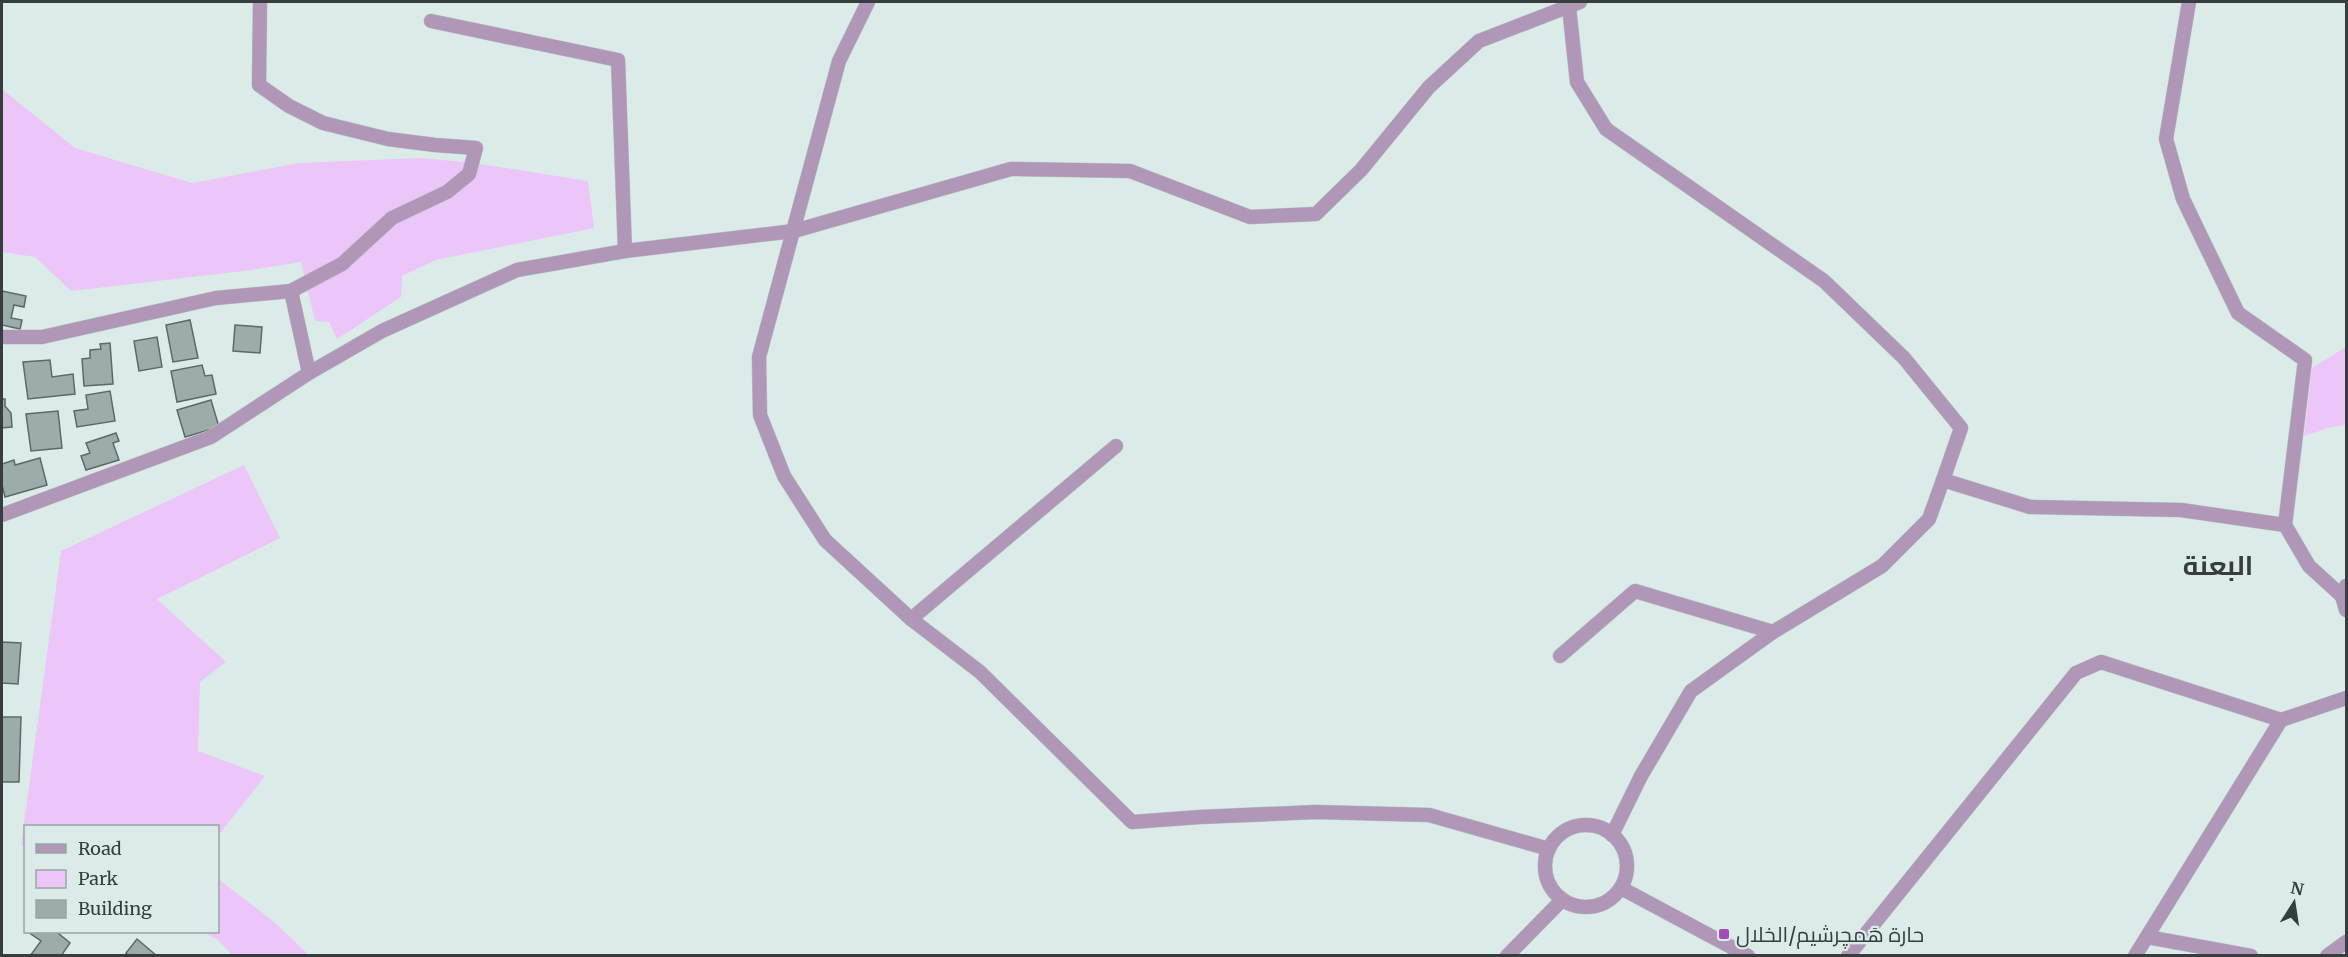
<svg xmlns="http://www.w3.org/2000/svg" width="2348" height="957" font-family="Merriweather,Cairo,serif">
<rect width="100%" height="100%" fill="#dbece8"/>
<g fill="#ecc6f8">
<polygon points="2,89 75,148 192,183 299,163 421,158 474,163 588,181 594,228 436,260 402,276 401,297 337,339 329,322 315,321 301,262 244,271 71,291 35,257 2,252"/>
<polygon points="2346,347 2346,425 2332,427 2304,436 2312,368"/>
<polygon points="244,465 280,538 157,599 226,662 200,682 198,751 265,776 218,836 218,826 26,826 25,847 21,845 61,551"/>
<polygon points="218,879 273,921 309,955 232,955 217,939 202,932 218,932"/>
</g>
<g fill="#9caca8" stroke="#5b6a66" stroke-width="1.5">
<polygon points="2,291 26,296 24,307 14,305 11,318 22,320 20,329 2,325"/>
<polygon points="190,320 198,358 173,362 166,325"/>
<polygon points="235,325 262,327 260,353 233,351"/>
<polygon points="157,337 162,367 139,371 134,341"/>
<polygon points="110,343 113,384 84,386 82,359 90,358 90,350 101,349 100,344"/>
<polygon points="50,360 52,377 73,374 75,394 28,399 23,362"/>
<polygon points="202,365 205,376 212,375 216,394 177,402 171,371"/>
<polygon points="110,391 115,421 77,427 74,411 88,409 86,395"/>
<polygon points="2,399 5,399 5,406 11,413 12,427 2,428"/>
<polygon points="211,400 219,427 185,437 177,410"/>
<polygon points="58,411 62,448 31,451 26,414"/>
<polygon points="116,433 119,441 113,443 119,460 86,470 81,456 90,453 86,443"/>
<polygon points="40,458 47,485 5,497 2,485 2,464 14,460 15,465"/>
<polygon points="2,642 21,643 18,684 2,683"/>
<polygon points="2,717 21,717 19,782 2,782"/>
<polygon points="28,932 59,932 58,933 70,943 61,956 30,956 41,941"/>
<polygon points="137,939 157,956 130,956 126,953"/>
</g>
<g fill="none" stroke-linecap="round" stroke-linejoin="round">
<defs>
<g id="street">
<polyline points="260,2 259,85 289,106 323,123 388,139 435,145 476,148 469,174 447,192 392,218 342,264 291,291"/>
<polyline points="868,2 839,61 759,357 760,415 784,476 825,540 911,619 980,672 1132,822 1200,817 1315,812 1429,815 1549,849"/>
<polyline points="2189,2 2166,139 2183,199 2238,313 2305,360 2285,525 2309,566 2342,596"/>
<polyline points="1569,7 1577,82 1606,129 1824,281 1904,358 1961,428 1943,480 2030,507 2181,510 2285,525"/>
<polyline points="431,21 618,60 625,251"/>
<polyline points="2,337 42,337 216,298 291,291 309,373"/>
<polyline points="2,515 211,437 309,373 382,331 517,270 625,251 794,231 1011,169 1130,171 1250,217 1316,214 1361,170 1429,87 1479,41 1580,2"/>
<polyline points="2346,586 2342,596 2346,610"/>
<polyline points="911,619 1116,446"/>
<polyline points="1560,656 1635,591 1773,632"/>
<circle cx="1586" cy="866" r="41"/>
<polyline points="1612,835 1641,776 1691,691 1773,632 1882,566 1929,519 1943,480"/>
<polyline points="1621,888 1748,956"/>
<polyline points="2147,937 2251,956"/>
<polyline points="1507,956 1562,900"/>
<polyline points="1848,956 2076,673 2101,662 2281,720 2346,698"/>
<polyline points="2135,956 2281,720"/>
<polyline points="2327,956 2346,942"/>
</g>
</defs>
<use href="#street" stroke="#bac9c6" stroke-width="15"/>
<use href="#street" stroke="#b097b8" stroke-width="14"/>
</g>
<rect fill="#a24dbb" stroke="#dbece8" stroke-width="2" x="1718" y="928" width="12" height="12" rx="3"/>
<g text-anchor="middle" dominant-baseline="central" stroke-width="4.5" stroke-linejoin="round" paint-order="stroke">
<g font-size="21" fill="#363d3c" stroke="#dbece8" text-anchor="start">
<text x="1736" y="934">حارة هَمچرشيم/الخلال</text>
</g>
<g font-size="27" font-weight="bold" fill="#363d3c" stroke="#dbece8">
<text x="2218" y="565">البعنة</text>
</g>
</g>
<rect width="2348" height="957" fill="none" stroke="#363d3c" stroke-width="6"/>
<rect x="24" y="825" width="195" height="108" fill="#dbece8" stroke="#99a6a3" stroke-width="1.5"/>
<rect x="36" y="844" width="30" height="9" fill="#b097b8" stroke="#99a6a3" stroke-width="1.5"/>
<text x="78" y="855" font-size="18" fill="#363d3c">Road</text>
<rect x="36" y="870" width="30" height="18" fill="#ecc6f8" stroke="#99a6a3" stroke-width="1.5"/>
<text x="78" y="885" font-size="18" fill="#363d3c">Park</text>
<rect x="36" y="900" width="30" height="18" fill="#9caca8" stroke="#99a6a3" stroke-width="1.5"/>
<text x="78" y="915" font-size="18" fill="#363d3c">Building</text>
<g transform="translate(2294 903) rotate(12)" stroke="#dbece8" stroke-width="4.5" paint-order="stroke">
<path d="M0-4.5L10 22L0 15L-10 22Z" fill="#363d3c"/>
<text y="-9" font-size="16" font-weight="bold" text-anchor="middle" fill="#363d3c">N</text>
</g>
</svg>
